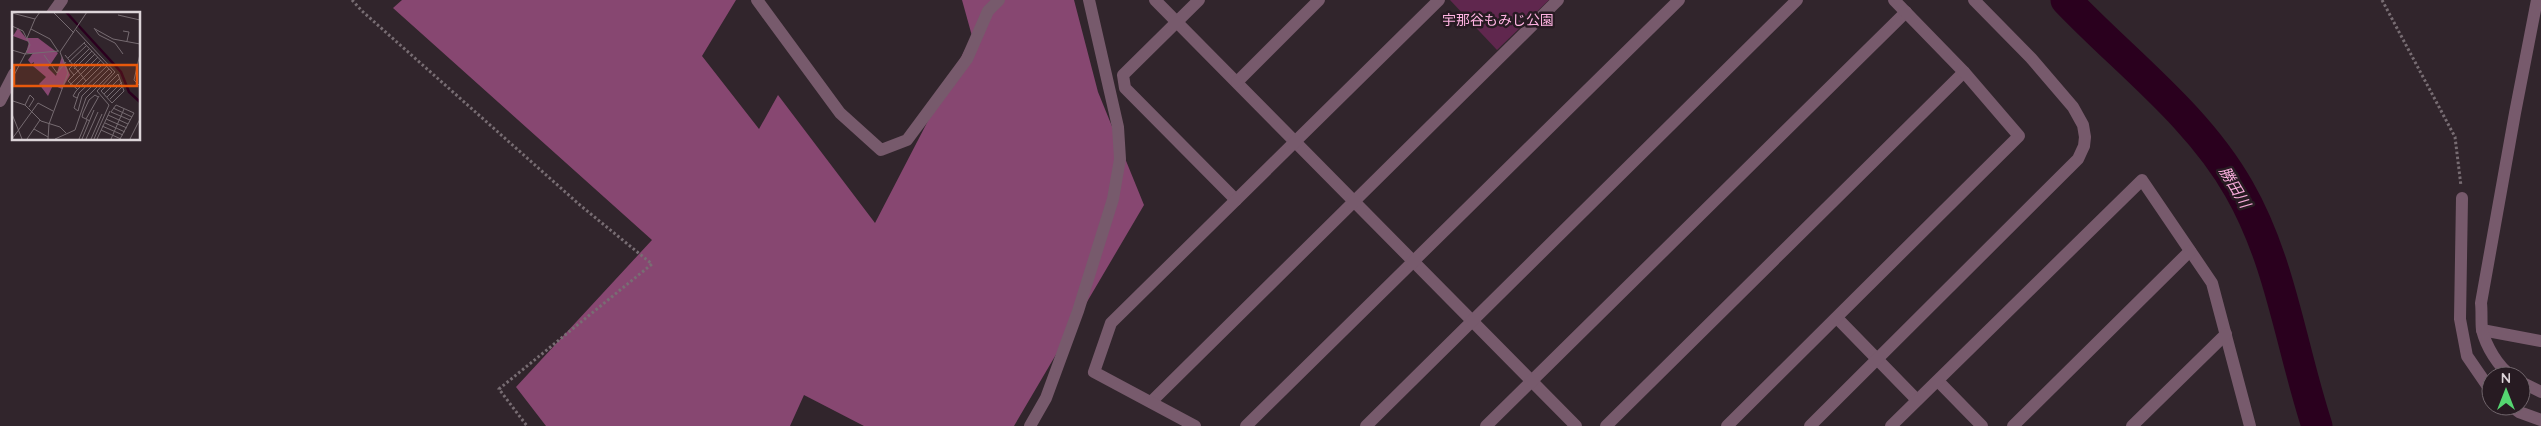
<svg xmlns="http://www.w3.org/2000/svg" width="2541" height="426" font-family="Quicksand,'Noto Sans JP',sans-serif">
<rect width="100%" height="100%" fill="#31252c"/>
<polygon fill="#60274e" points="1450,0 1549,0 1497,50"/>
<polygon fill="#874771" points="402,0 736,0 702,56 759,129 778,95 875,223 972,36 962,0 1074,0 1098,92 1144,205 1014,426 864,426 804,395 790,426 546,426 516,387 652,240 393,8"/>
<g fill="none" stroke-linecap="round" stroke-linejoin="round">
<path stroke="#2a001e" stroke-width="31" d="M2066,0C2124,61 2197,115 2239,189C2281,262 2291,347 2317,426"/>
<g stroke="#786d73" stroke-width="3" stroke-dasharray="2.5 2.5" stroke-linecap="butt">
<polyline points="352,0 362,11 581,206 652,264 499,389 527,426"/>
<polyline points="2382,0 2455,137 2461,186"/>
</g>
<g stroke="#775a6c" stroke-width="12">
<polyline points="757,0 840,113 881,150 907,140 967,59 988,11 999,0"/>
<polyline points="1155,0 1576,426"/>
<polyline points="1199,0 1123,75 1125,88 1236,200"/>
<polyline points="52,14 62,0"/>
<polyline points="1237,82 1319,0"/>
<polyline points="0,101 14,74"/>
<polyline points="2462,198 2460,319 2467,356 2491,391"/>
<polyline points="1837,318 1917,400"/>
<polyline points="2482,330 2541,341"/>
<path d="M2512,376C2498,367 2486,346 2482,330C2481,322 2482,311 2481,303L2515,113L2537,0"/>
<polyline points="1938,381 1982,426"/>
<polyline points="2521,382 2541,392"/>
<polyline points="1151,402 1558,0"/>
<polyline points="2511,406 2519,412 2541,420"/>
<polyline points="1030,426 1046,398 1078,311 1113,199 1120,159 1118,127 1089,0"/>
<polyline points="1195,426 1094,372 1111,323 1439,0"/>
<polyline points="1246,426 1679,0"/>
<polyline points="1366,426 1797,0"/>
<polyline points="1486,426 1906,12"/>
<polyline points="1606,426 1964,72"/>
<polyline points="1727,426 2019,136 1964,72 1894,0"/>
<polyline points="1891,426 2142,180 2212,283 2250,426"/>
<polyline points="2013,426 2190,251"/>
<polyline points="2132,426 2226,334"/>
</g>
<polyline stroke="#775a6c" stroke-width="12" points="1810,426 2078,159 2084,146 2085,137 2083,125 2073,107 2031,58 1974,0"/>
</g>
<g text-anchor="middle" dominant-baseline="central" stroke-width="5" stroke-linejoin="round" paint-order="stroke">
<g font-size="14" fill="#ffb3e2" stroke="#271b22">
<text x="1498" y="20">宇那谷もみじ公園</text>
</g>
<g font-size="15" font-style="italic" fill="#f6abd9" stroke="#271b22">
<text transform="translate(2235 187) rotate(59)">勝田川</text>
</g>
</g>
<g transform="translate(12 12)">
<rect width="128" height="128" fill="#31252c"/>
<path d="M6,16L14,26H26L46,41L36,56L44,64L50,44L58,63L50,77L41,73L36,84L27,72L34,65L21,54L22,50L19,52L16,48L21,41H14L17,30L1,24Z" fill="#874771"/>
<path fill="none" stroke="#2a001e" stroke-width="2.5" d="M54,0L109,60L117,80L128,90"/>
<path fill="none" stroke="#766b71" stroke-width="1" d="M41,0L62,21M0,1L23,7L28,0M106,3L128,8M0,14L11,19L18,33L1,65L0,102L10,127M82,16L87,23L103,31L111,42M19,17L38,27L46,39M83,17L101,27L128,32M64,18L103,60L85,79L97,93L82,127M111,19L117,20L115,29M15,26L23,7M0,38L13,42L47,39M128,42L122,68L128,74M32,43L45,61L54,50M53,43L74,69M56,46L73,30M57,50L74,34M62,57L80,39M106,62L112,79L100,91L89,79ZM62,63L57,57L77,37M58,73L86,45M62,75L89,48M65,77L56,69L83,42M92,82L108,66M95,85L110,70M65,86L61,84L64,79L92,51M98,87L111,74M1,89L13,93L29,109L48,115L54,121M13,93L18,83L22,87L17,95M101,96L120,105M66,99L62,96L67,81L95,54M66,99L70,84L97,57M99,100L104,93L122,101L108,127M99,100L118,108M96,103L116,112M74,107L87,84M94,107L115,116M78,109L70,105L71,101L77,88L83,83L86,85M93,111L113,120M37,112L56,61L48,40L75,0M90,114L111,123M22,117L36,125M89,118L109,127M0,127L26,91L41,99M15,127L28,108M36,127L37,112M43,127L63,118L74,86L100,60L72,31M67,127L75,108M70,127L82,98M74,127L86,100M79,127L90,102M85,127L98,99M99,127L112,97M118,127L128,107"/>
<path fill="#e8590c" fill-opacity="0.15" stroke="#e8590c" stroke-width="2.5" d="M2,53H125V74H2Z"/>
<rect width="128" height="128" fill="none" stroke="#ddd5d9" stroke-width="2.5"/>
</g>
<g transform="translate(2506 391)"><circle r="24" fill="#271b22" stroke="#70656b"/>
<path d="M0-4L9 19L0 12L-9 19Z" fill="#55d671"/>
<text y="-8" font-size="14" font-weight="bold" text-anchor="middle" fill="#ddd5d9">N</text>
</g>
</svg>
